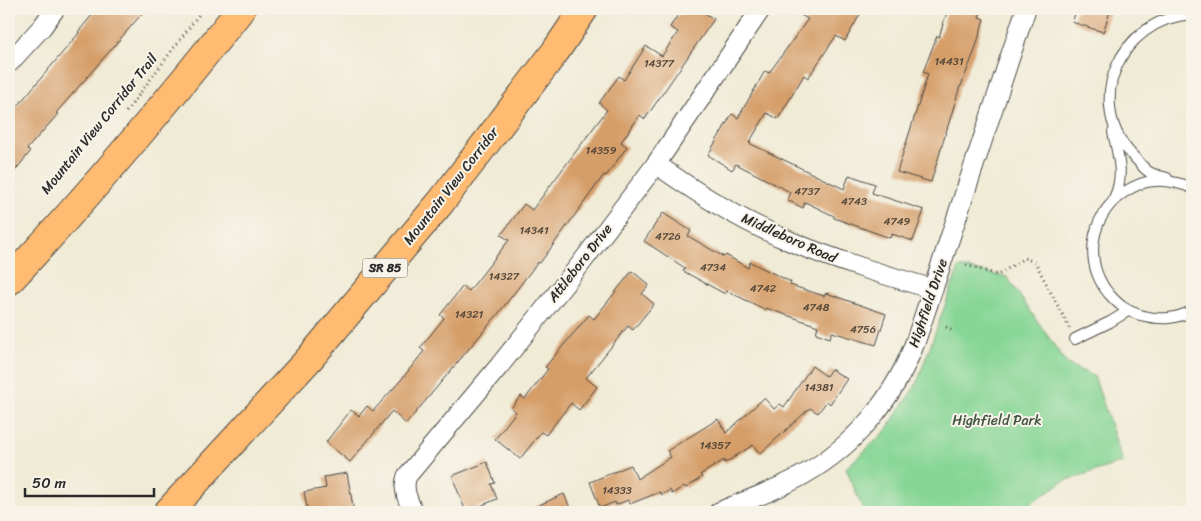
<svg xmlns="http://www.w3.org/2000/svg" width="1201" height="521" font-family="Sriracha,sans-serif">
<rect width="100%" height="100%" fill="#f7f3e8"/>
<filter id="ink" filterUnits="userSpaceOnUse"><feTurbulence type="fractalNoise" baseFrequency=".02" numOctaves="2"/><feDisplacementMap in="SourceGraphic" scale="10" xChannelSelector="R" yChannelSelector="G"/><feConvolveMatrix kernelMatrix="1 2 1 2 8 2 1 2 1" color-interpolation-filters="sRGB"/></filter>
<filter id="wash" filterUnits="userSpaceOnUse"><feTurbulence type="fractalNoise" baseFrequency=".0096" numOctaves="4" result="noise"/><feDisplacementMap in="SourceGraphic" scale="20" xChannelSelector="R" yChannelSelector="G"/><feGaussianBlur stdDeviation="1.12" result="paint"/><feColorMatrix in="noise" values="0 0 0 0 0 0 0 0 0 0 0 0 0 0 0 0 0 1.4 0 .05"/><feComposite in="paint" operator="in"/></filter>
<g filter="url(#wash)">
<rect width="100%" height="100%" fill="#f0ebd5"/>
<polygon fill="#87d696" stroke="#598060" points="959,267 1007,277 1067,364 1094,376 1123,462 1064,481 1017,512 864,512 846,468 884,433 916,385"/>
<g id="blocks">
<g fill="#d59d68">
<polygon points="97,9 146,9 56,113 58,114 27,149 30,152 9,178 9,116 79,33 78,32"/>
<polygon points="682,9 698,9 714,19 645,119 640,115 621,142 627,147 606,176 604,175 540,263 538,262 498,314 406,424 392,411 350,462 326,442 351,410 359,416 367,406 373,411 401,380 424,351 420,348 444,318 440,315 463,286 469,291 509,240 501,235 524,204 532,210 607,110 599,103 619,76 624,80 646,46 662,56 678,32 670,27"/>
<polygon points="789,9 863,9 845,41 836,36 808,78 804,75 778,119 767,113 749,143 844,189 849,175 875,184 872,193 924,210 913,241 892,234 890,238 834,218 834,216 805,202 803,208 787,200 790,192 736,164 732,170 708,155 732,114 738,118 765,71 769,73 808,19"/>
<polygon points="948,9 982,9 979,17 984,19 975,50 961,86 960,86 931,182 897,172 928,74 923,72 937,36 939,37"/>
<polygon points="1077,9 1111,9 1103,32 1072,22"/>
<polygon points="663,213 691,231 688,236 724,257 726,255 748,268 750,262 791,282 790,285 824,296 826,293 886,314 876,345 832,332 830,338 816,333 818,326 766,308 766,310 727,291 725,294 683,271 685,268 644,241"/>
<polygon points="632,271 649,285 642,294 654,304 633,330 628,326 586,378 597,387 579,410 571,403 546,435 541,432 520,459 495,439 516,412 511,408 521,396 525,399 548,369 545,367 589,315 594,319"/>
<polygon points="812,366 826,376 831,369 847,379 830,404 827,401 818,413 810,408 760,454 753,445 725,463 724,460 700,475 702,477 686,488 684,486 672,494 670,490 662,495 660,492 630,504 628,500 616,505 615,502 600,508 590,482 631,465 637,479 671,457 667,451 718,419 726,433 764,398 774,409 780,404 784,407"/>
<polygon points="487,462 495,483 491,484 497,499 466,512 452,476"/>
<polygon points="347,473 354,512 308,512 304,492 326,488 324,477"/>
<polygon points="564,494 572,512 523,512"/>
</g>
</g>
</g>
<g filter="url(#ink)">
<use href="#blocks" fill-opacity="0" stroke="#494844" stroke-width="1"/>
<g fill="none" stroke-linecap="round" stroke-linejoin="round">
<defs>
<g id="lane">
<path d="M1113,132C1118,156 1125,176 1114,198"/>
<path d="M1167,178C1161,176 1154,175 1149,172C1144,169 1140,163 1135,158C1081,105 1119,19 1192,14"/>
<path d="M1192,188C1180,183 1169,180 1155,181C1144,181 1132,187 1123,193C1090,217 1083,262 1109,294C1119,305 1126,311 1140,315C1160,320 1173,320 1192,311"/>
<polyline points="1075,339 1110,322 1128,311"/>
</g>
<g id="street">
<polyline points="9,63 42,27 55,9"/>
<path d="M656,164C698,194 743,222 792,242C837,261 885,275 933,289"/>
<path d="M413,512C408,500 402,489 407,476L500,365L579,266L656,164L761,9"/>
<path d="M719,512C747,500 777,490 803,475C856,445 895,397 916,340L1026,9"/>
</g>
<g id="highway">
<path d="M9,281C90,194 167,103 241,9"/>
<polyline points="168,512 310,358 441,202 555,52 584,9"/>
</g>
</defs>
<use href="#lane" stroke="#494844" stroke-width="12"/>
<use href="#street" stroke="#494844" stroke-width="21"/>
<use href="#highway" stroke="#494844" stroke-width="30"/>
<g stroke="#494844" stroke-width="3" stroke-dasharray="1 4" stroke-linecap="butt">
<polyline points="126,112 203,9"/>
<polyline points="966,265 998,275 1024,258 1035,262 1070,329"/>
<polyline points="946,327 953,331"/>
</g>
<use href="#lane" stroke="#fff" stroke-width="10"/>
<use href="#street" stroke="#fff" stroke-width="19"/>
<use href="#highway" stroke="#ffbb71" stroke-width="28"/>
</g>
</g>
<g text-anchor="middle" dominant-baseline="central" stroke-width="4" stroke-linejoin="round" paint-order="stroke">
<g font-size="11" fill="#56483a">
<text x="949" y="61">14431</text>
<text x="659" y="63">14377</text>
<text x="601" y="150">14359</text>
<text x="807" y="191">4737</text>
<text x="854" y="201">4743</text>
<text x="897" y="221">4749</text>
<text x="534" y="230">14341</text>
<text x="668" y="236">4726</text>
<text x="713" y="267">4734</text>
<text x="504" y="276">14327</text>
<text x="763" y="288">4742</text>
<text x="816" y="307">4748</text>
<text x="469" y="314">14321</text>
<text x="863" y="329">4756</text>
<text x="819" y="387">14381</text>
<text x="715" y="445">14357</text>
<text x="617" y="490">14333</text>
</g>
<rect fill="#f7f3e8" stroke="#686764" stroke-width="1" x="362.5" y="258.5" width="45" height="19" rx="4"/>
<g font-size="12" font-weight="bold" fill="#2b2b2b">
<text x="385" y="268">SR 85</text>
</g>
<g font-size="14" fill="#2b2b2b" stroke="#f7f3e8">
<text transform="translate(99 124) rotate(-51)">Mountain View Corridor Trail</text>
<text transform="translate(451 186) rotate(-52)">Mountain View Corridor</text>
<text transform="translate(789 238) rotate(24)">Middleboro Road</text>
<text transform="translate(580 263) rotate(-52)">Attleboro Drive</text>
<text transform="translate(928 303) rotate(-71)">Highfield Drive</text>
</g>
<g font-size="14" fill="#425646" stroke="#f7f3e8">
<text x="997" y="420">Highfield Park</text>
</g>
</g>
<rect width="1201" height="521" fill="none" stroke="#f7f3e8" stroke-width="30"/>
<path d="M25 488v8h129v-8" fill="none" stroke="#2b2b2b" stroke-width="2.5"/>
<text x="32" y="488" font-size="15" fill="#2b2b2b" stroke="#f7f3e8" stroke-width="4" paint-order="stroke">50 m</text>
</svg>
